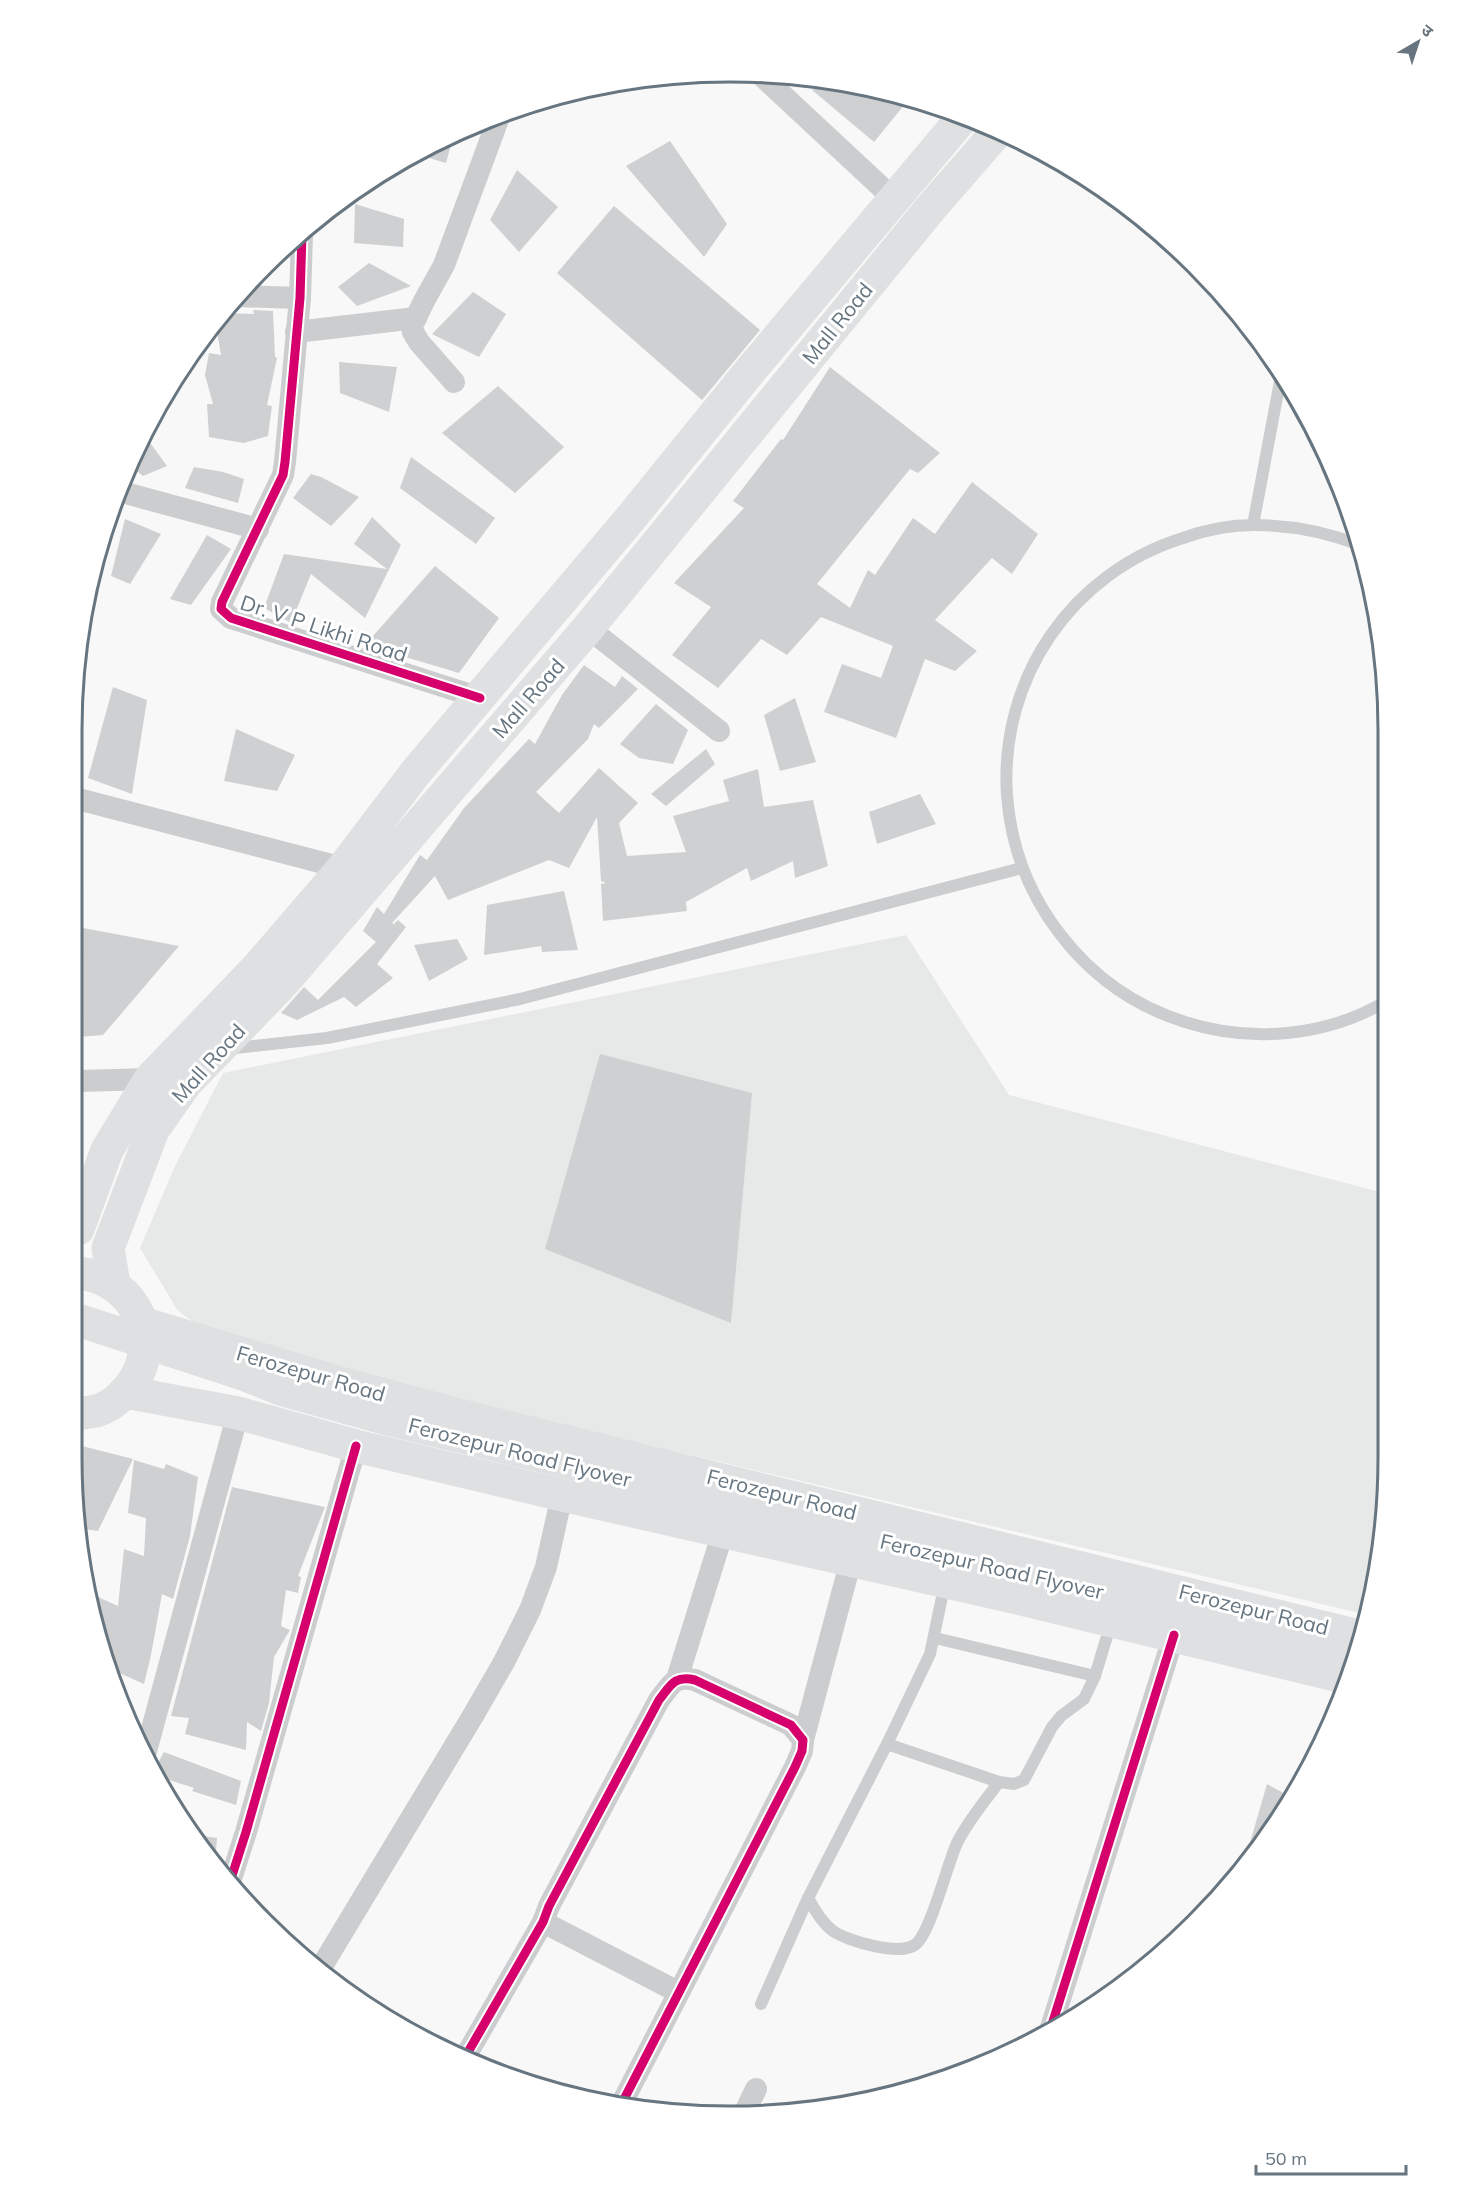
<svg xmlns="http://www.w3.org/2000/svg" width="1460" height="2189" font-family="Mulish,'Noto Sans Devanagari',sans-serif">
<rect width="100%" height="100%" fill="#f8f8f8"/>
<polygon fill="#e7e8e8" points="906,935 1009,1095 1384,1193 1382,1545 1368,1615 226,1345 178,1311 140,1248 175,1166 223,1073"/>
<g fill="#cfd0d1">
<polygon points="822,79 843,84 909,99 874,142 812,90"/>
<polygon points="454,134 446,163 429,158 433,144"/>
<polygon points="670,141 727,224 704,257 626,166"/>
<polygon points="517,170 558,207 519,252 490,220"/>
<polygon points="355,204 404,219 403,247 354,243"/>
<polygon points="614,206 760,330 702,400 557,273"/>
<polygon points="369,263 411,286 357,306 338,287"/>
<polygon points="473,292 506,314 479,357 432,334"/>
<polygon points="253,310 273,311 275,357 277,358 267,405 272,406 268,436 244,443 209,437 207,404 213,404 205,375 209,353 221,355 216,326 224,313 254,314"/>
<polygon points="339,362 397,367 389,412 340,393"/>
<polygon points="830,367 940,453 918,473 910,469 817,584 850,608 868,570 875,575 913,518 935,534 972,482 1038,534 1012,574 992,558 935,620 977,651 955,671 925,659 896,738 824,712 842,664 881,678 893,646 821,617 787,655 761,639 718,688 672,655 711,607 674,583 744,508 733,501 781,439 783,440"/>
<polygon points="498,386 564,447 515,493 442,433"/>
<polygon points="139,440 151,444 167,466 143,476 129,465"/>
<polygon points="411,457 495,518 476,544 400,488"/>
<polygon points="194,467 223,472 244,479 238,503 185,488"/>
<polygon points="311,474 321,477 359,497 331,526 293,498"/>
<polygon points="372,517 401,545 365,618 311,574 291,623 264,608 284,554 387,569 354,544"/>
<polygon points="125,519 161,534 130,584 111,576"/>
<polygon points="207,535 231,549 191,605 170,599"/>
<polygon points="435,566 499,618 459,673 365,645"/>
<polygon points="584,665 615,687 622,676 638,689 599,728 594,724 588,739 536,792 559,813 599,768 638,803 619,823 627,856 686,852 673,816 729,801 723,780 758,769 764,807 813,800 828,866 795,878 793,861 751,881 747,868 686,902 687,911 603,921 601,884 606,883 601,881 597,817 569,868 549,860 448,900 435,876 392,923 394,924 398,920 406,927 377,964 393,978 356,1007 344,997 297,1020 281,1013 304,987 318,1000 376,942 363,931 377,907 384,914 420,855 427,860 464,808 511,758 529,739 535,744 562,695"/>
<polygon points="113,687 147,700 132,794 88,778"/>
<polygon points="795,698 816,762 780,771 764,715"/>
<polygon points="656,704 688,730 673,764 639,758 620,744"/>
<polygon points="236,729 295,755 277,791 224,781"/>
<polygon points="706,749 715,764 666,806 651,794"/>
<polygon points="920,794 936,824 877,844 869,812"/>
<polygon points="564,891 578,950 542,952 541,946 484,955 487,905"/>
<polygon points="78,927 179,946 103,1035 78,1037"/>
<polygon points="457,939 468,959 429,981 414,945"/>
<polygon points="600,1054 752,1093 731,1323 545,1249"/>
<polygon points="78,1445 133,1459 98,1531 78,1528"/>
<polygon points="134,1460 164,1469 166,1464 198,1477 190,1536 173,1599 162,1594 151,1655 144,1684 106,1667 89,1593 118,1606 124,1549 144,1556 146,1518 128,1513"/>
<polygon points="232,1487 325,1507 298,1576 301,1577 298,1593 286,1590 281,1626 290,1630 274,1657 269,1703 261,1731 247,1722 246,1750 185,1734 189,1718 171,1716"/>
<polygon points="164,1752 241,1781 236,1805 192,1791 194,1788 160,1777 155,1768"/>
<polygon points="1267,1784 1289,1796 1250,1854 1247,1853"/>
<polygon points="190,1834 217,1838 215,1866 202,1849"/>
</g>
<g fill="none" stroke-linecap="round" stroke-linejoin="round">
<g stroke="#cbcdce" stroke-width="12">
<polyline points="1253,525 1281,376"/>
<path d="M1360,545C1326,532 1290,525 1254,525C1230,525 1205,530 1183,538C1071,573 999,679 1007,796C1011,846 1029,894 1060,934C1092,976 1134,1006 1185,1022C1250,1043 1325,1037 1385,1002"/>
<polyline points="227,1049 327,1038 520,999 1022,868"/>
<path d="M945,1583L930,1654L887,1744L808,1898C815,1910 822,1923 833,1931C847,1941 902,1957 916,1944C931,1931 947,1865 957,1843C968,1821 985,1801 999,1782L1014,1784L1024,1780L1052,1727L1061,1716L1084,1699L1095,1676"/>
<polyline points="935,1638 1095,1676 1111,1623"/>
<polyline points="887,1744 999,1782"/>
<polyline points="761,2004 808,1898"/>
</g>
<g stroke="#cbcdce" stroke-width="22">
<polyline points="762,76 894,199"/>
<polyline points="302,234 300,298 285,462 283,475 222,602 221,609 231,618 480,698"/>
<polyline points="236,296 300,298"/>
<polyline points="296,332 416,318"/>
<polyline points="454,382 419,342 413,332 412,326 424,301 444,265 499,117"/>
<polyline points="118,491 258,529"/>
<polyline points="588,628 719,731"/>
<polyline points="78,799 343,868"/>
<polyline points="78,1081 150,1079"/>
<polyline points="677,1679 723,1532"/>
<polyline points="803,1740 851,1560"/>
<polyline points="146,1751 238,1413"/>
<polyline points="229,1885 246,1832 356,1446"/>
<polyline points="543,1922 678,1992"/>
<polyline points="319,1971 474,1714 504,1662 530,1610 546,1567 562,1495"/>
<polyline points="1049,2034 1174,1635"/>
<path d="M464,2059L543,1922L549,1906L659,1700C671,1685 674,1675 695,1680L791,1725L803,1740L802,1751L795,1767L621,2105"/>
<polyline points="745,2112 756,2089"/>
</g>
<g stroke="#dfe0e1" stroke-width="33">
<polyline points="78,1229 107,1150 150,1079 257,968 343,868 416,772 630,519 750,371 963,117"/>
<path d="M78,1273C137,1278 167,1346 126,1391C118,1400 107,1408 96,1411C90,1412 84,1413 78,1414"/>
<polyline points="114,1284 108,1248 153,1130 186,1083 282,984 588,628 930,209 997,132"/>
<polyline points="142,1323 347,1385 474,1419 1363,1637"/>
<polyline points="125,1392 238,1413 356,1446 562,1495 1017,1598 1347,1678"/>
</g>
<polyline stroke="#dfe0e1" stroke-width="33" points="78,1320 243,1374 280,1389 391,1420 732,1502 887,1542 1124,1597 1356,1654"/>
<defs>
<g id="cycleway">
<polyline points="302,234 300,298 285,462 283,475 222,602 221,609 231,618 480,698"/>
<polyline points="229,1885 246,1832 356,1446"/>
<polyline points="1049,2034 1174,1635"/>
<path d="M464,2059L543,1922L549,1906L659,1700C671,1685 674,1675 695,1680L791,1725L803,1740L802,1751L795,1767L621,2105"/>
</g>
</defs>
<use href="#cycleway" stroke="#fff" stroke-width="13"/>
<use href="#cycleway" stroke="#d6006c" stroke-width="9"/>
</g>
<g text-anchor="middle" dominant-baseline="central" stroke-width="6" stroke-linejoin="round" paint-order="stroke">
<g font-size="21" fill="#66757f" stroke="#fff">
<text transform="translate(837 323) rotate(-51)">Mall Road</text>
<text transform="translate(324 628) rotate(18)">Dr. V P Likhi Road</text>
<text transform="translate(528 698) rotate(-49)">Mall Road</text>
<text transform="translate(208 1063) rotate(-48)">Mall Road</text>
<text transform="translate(311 1373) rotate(16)">Ferozepur Road</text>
<text transform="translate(520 1452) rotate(14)">Ferozepur Road Flyover</text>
<text transform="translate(782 1494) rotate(14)">Ferozepur Road</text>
<text transform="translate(992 1566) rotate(13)">Ferozepur Road Flyover</text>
<text transform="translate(1254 1609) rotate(14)">Ferozepur Road</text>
</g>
</g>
<path d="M0 0H1460V2189H0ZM730 82H730A648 648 0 0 1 1378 730V1458A648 648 0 0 1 730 2106H730A648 648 0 0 1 82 1458V730A648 648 0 0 1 730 82Z" fill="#fff" fill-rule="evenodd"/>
<path fill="none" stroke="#66757f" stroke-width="3" d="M730 82H730A648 648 0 0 1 1378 730V1458A648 648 0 0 1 730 2106H730A648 648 0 0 1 82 1458V730A648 648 0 0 1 730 82Z"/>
<g transform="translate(1418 42) rotate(39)" stroke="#ffffff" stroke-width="4.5" paint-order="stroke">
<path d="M0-4.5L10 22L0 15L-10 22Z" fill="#66757f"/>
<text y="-9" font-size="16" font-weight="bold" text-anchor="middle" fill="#66757f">उ</text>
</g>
<path d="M1256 2165v9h150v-9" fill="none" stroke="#66757f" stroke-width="3"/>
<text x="1265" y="2165" font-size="18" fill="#66757f" stroke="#ffffff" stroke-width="4.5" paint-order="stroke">50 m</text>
</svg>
